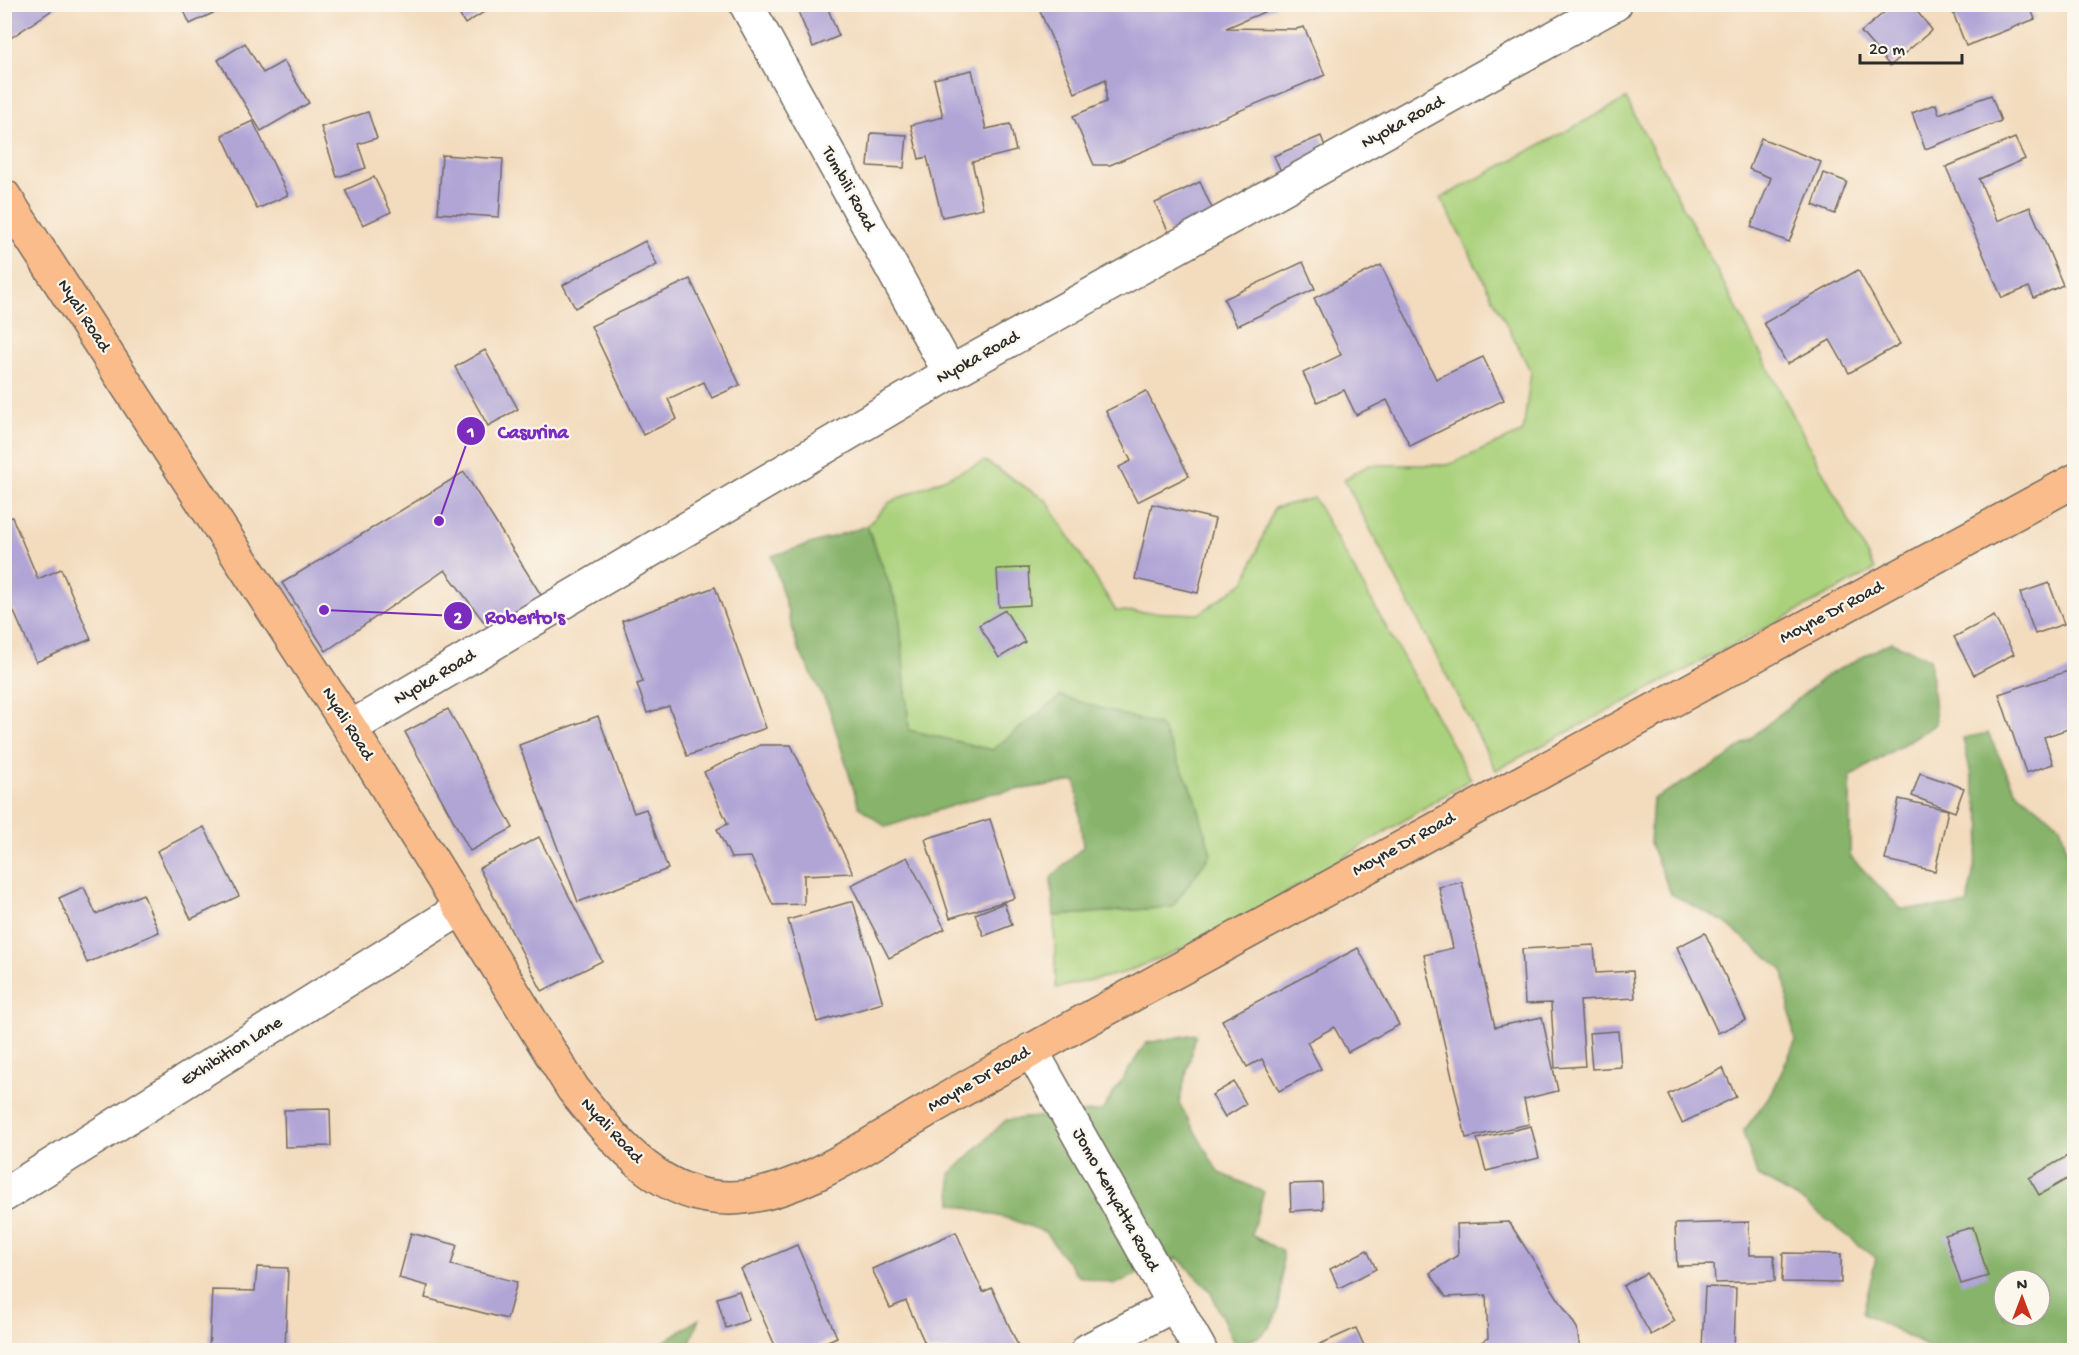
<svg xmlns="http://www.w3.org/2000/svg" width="2079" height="1355" font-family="'Gochi Hand',sans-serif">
<rect width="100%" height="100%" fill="#fbf7ec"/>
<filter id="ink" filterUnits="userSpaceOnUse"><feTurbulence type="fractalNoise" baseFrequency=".0167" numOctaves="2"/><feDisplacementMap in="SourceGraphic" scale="12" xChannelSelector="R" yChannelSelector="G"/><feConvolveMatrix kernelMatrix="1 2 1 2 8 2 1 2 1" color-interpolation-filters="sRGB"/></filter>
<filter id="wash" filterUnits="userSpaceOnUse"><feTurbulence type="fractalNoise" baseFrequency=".008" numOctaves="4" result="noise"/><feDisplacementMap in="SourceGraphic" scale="24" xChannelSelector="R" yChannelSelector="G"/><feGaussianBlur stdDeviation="1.35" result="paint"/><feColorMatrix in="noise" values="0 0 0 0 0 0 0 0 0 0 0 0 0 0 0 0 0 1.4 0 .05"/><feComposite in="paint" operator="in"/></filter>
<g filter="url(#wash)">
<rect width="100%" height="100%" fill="#f3dbbd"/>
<g fill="#aad17b" stroke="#6a7e53" stroke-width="1.5">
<polygon points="1626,99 1875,570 1496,770 1344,479 1369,465 1448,465 1523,432 1531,372 1441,198"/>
<polygon points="985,461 1047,501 1116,611 1199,614 1245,581 1274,508 1314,498 1471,779 1223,932 1123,973 1056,988 1054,916 1171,907 1061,696 992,750 909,730 899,610 867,526 890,502"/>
</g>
<g fill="#87b36b" stroke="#596f4b" stroke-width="1.5" fill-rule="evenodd">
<polygon points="867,526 899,610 909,730 992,750 1061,696 1161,726 1195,796 1211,854 1172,907 1054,916 1051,878 1083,847 1076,781 989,794 886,827 859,807 829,708 798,648 772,556"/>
<path d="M1891,642L1930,659L1936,724L1850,777V856L1901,909L1967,905L1982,826L1963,738L1988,733L2015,790L2060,825L2074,876V1350H1934L1863,1313L1876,1258L1804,1202L1757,1175L1743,1132L1773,1091L1795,1042L1783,970L1724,922L1671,894L1650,843L1653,799L1724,760L1826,676ZM2004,1280H2040V1316H2004Z"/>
<path d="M1196,1034L1179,1103L1218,1172L1264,1192L1251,1235L1282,1251C1282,1277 1285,1313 1265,1332C1258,1339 1244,1342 1235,1346L1211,1292L1178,1258L1114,1284L1078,1276L1045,1232L1013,1220L952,1204L950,1174L1006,1120L1102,1111L1146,1043Z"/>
<polygon points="699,1319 687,1350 651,1350"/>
</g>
<g id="blocks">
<g fill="#b1a5d6">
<polygon points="4,4 61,4 9,39 4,32"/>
<polygon points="181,4 232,4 190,24"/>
<polygon points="453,4 497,4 465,24"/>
<polygon points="807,4 826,4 839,36 813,47 797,9"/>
<polygon points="1050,4 1274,4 1276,7 1226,28 1296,29 1304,27 1325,75 1110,165 1094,165 1073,116 1106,102 1106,79 1075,93 1039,9"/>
<polygon points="1894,4 1911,4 1932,30 1890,66 1861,32"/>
<polygon points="1950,5 2029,5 2035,19 1966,46"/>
<polygon points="245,43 263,73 284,61 309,103 261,131 218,60"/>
<polygon points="972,70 986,129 1010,124 1016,151 972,162 983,208 942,217 927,157 919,159 911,125 943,117 934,79"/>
<polygon points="1991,95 2001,121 1925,149 1912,113 1936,104 1939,114"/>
<polygon points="368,112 377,138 358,144 366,168 337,177 321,127"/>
<polygon points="253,121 288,195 257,209 222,135"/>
<polygon points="871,133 907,135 904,168 868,166"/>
<polygon points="1321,136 1330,159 1284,178 1274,156"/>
<polygon points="1761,138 1821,162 1789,242 1751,227 1771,178 1749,169"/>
<polygon points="2015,138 2025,159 1979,179 1997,221 2030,207 2063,285 2034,298 2029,287 2002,298 1946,167"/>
<polygon points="442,155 503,159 499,217 438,213"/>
<polygon points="1824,173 1847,182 1835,214 1813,205"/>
<polygon points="374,177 391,212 363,225 345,190"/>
<polygon points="1200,182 1217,219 1172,239 1155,203"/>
<polygon points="645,241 657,265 575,308 563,285"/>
<polygon points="1303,262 1315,289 1237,326 1224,299"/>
<polygon points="1381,265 1436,379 1483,357 1504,400 1410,446 1387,400 1356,415 1344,390 1317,402 1303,373 1341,355 1314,298"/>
<polygon points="1858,270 1900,344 1849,373 1830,340 1787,364 1764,323"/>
<polygon points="690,279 740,385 712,398 704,382 668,399 677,419 643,435 591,326"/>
<polygon points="485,350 518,409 488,426 455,367"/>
<polygon points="1146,391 1189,476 1137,502 1119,467 1131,461 1106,411"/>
<polygon points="464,472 543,598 490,630 445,570 326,651 282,583"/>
<polygon points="1152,504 1215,519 1198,593 1135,579"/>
<polygon points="12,517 38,579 61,569 91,639 36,662 4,589 4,520"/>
<polygon points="1028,568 1030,605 999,607 997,569"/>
<polygon points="2049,583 2064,624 2035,634 2020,593"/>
<polygon points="715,587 766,728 687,756 669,706 647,713 637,684 643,682 622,621"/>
<polygon points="1005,610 1025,642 999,658 979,625"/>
<polygon points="1994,616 2014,654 1974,675 1954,637"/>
<polygon points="2074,669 2074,727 2044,737 2053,764 2026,773 1999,694"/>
<polygon points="448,709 513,828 470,851 405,732"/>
<polygon points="598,716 634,813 646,809 668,869 578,902 519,745"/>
<polygon points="760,745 791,745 853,873 804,875 804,904 773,905 751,857 731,858 717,829 728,824 704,772"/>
<polygon points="1920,773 1964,788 1955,812 1912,796"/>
<polygon points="1899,799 1948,810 1935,871 1885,860"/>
<polygon points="990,819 1015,898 950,918 925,839"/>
<polygon points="204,827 239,896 191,919 157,851"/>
<polygon points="539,837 602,961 542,991 479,868"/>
<polygon points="907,857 945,929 889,958 851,885"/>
<polygon points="1462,882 1495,1027 1542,1017 1558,1091 1524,1099 1529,1124 1466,1138 1424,955 1453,948 1439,887"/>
<polygon points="84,887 96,914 143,894 159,932 87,963 59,898"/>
<polygon points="853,901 883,1003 817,1022 788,920"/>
<polygon points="1004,903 1012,925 984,936 975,914"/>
<polygon points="1705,933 1746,1020 1718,1033 1677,947"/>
<polygon points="1594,945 1596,973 1633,971 1635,998 1580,1001 1585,1066 1555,1068 1551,1003 1525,1004 1522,949"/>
<polygon points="1358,948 1399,1025 1348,1052 1334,1027 1307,1042 1321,1069 1279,1091 1262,1059 1247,1067 1222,1020"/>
<polygon points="1618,1031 1621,1067 1592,1069 1589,1033"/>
<polygon points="1723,1068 1736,1097 1682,1123 1668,1094"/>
<polygon points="1234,1082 1246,1104 1225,1117 1212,1095"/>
<polygon points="330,1109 331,1146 285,1147 284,1110"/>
<polygon points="1531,1126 1539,1158 1486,1171 1477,1139"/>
<polygon points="2069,1155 2074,1165 2074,1175 2039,1195 2029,1178"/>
<polygon points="1322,1183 1323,1209 1291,1211 1290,1184"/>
<polygon points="1509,1222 1577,1328 1580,1350 1474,1350 1472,1348 1488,1338 1486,1295 1446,1297 1430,1273 1458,1255 1457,1224"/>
<polygon points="1749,1222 1750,1255 1774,1255 1775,1281 1715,1283 1714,1265 1677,1266 1675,1224"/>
<polygon points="1973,1227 1988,1276 1961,1284 1945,1235"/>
<polygon points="956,1232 983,1292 992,1288 1020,1350 928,1350 906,1301 890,1308 872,1269"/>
<polygon points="411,1233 457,1245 451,1265 517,1282 507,1319 425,1298 428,1286 399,1278"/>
<polygon points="797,1245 837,1337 814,1347 816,1350 777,1350 741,1269"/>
<polygon points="1367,1250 1376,1269 1339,1288 1330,1269"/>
<polygon points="1783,1253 1841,1254 1841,1283 1782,1282"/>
<polygon points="257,1267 288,1268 285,1350 209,1350 212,1290 255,1291"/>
<polygon points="1646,1273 1675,1321 1651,1335 1623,1286"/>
<polygon points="1705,1287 1736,1288 1734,1349 1702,1348"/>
<polygon points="739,1291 749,1320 726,1328 717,1298"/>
<polygon points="1356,1328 1366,1350 1307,1350"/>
</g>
</g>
</g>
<g filter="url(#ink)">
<use href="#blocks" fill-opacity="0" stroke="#71695e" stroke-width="1.5"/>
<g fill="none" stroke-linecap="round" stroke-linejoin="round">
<defs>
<g id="minor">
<polyline points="746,4 950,373"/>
<polyline points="350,728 950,373 1615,4"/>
<polyline points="1031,1050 1200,1350"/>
<polyline points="4,1195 460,909"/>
<polyline points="1088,1350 1174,1305"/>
</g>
<path id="major" d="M4,196L350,728L573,1089C614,1139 658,1199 730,1198C794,1197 865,1147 919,1115C971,1085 1024,1054 1077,1025C1409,842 1742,662 2074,481"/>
</defs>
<use href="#minor" stroke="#71695e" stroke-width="36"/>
<use href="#major" stroke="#71695e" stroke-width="36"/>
<use href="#minor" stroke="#fff" stroke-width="33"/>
<use href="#major" stroke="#fabc8b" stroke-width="33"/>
</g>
</g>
<g text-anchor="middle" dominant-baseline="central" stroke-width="4.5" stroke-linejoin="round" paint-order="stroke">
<g font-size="18" fill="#2b2b2b" stroke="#fbf7ec">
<text transform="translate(1403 123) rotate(-29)">Nyoka Road</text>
<text transform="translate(848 189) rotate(61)">Tumbili Road</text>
<text transform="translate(83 316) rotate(57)">Nyali Road</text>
<text transform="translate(978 358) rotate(-29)">Nyoka Road</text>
<text transform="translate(1832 613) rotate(-28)">Moyne Dr Road</text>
<text transform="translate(435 678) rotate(-31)">Nyoka Road</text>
<text transform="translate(347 724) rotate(58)">Nyali Road</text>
<text transform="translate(1404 845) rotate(-29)">Moyne Dr Road</text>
<text transform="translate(232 1052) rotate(-32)">Exhibition Lane</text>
<text transform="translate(979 1080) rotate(-30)">Moyne Dr Road</text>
<text transform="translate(611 1131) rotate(47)">Nyali Road</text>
<text transform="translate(1115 1200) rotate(61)">Jomo Kenyatta Road</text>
</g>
</g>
<path fill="none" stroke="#7b2cbf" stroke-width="2" d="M439 521L471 431M324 610L458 616"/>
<g fill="#7b2cbf" stroke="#fbf7ec" stroke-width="2">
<circle cx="439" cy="521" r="6"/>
<circle cx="324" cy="610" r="6"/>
<circle cx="471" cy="431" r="15"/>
<circle cx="458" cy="616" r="15"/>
</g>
<g font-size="18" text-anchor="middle" font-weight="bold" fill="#fff">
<text x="471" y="437">1</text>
<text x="458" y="623">2</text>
</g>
<g font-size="20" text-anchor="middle" font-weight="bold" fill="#7b2cbf" stroke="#fbf7ec" stroke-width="4.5" stroke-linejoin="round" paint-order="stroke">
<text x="533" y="438">Casurina</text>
<text x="525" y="623">Roberto's</text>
</g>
<rect width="2079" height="1355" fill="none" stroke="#fbf7ec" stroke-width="24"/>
<g transform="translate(2022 1298)"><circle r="28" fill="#fbf7ec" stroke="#a8a59f" stroke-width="1.5"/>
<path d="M0-4.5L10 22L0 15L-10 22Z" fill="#c8321e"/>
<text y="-9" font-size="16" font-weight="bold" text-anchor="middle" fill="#2b2b2b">N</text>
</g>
<path d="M1860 54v9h102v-9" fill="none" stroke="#2b2b2b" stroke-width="3"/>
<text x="1869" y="54" font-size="18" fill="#2b2b2b" stroke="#fbf7ec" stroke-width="4.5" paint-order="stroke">20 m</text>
</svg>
